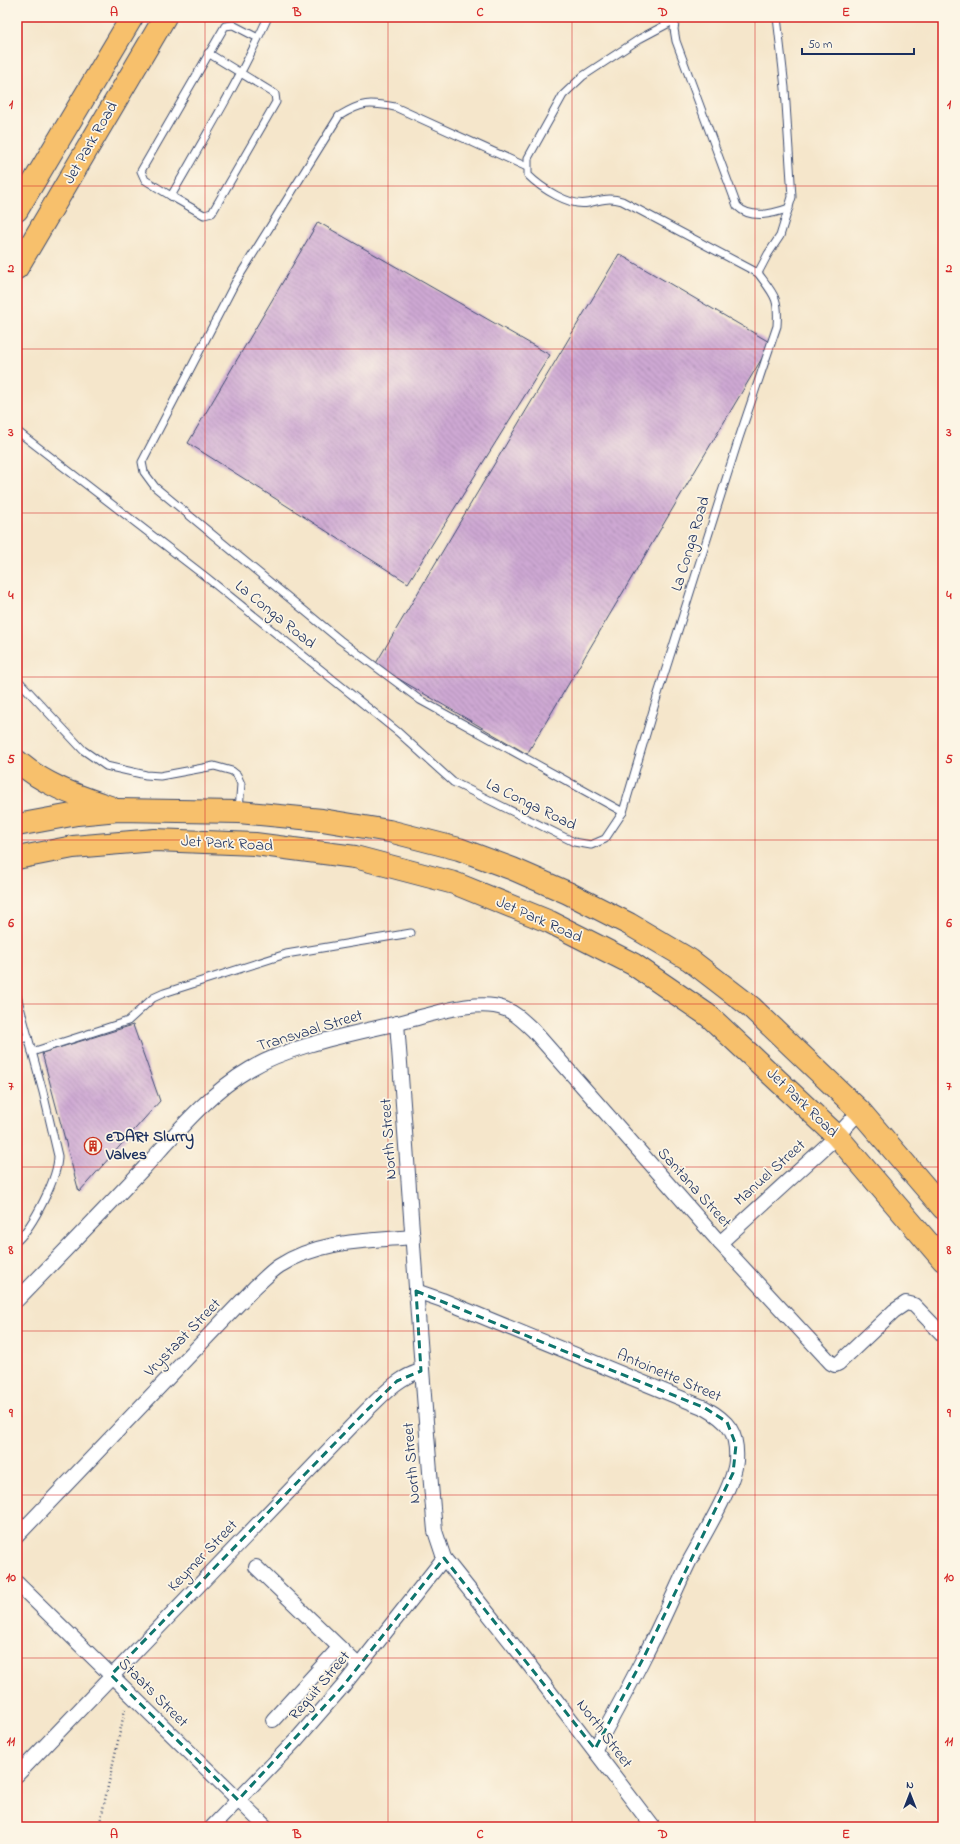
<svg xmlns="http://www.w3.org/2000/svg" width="960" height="1844" font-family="'Indie Flower',sans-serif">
<defs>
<pattern id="building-back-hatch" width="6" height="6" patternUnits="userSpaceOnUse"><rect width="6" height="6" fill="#cea8d3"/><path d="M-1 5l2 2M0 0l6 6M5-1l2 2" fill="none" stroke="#a689ae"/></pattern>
</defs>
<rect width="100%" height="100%" fill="#fcf5e5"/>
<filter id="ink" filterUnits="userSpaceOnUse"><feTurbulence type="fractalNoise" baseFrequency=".025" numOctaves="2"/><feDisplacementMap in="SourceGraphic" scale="8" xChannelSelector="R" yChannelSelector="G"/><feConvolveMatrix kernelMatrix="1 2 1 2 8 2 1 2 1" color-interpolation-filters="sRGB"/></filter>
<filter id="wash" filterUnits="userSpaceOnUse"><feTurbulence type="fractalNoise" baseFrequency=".012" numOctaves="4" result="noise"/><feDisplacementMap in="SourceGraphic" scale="16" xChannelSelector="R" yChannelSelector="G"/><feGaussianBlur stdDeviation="0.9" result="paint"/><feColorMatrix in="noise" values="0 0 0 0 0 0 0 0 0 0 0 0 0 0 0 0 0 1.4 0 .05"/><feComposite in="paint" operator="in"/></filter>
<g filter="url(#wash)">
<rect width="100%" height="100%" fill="#f5e6cb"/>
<g id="blocks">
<g fill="url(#building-back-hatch)">
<polygon points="318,222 550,355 408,583 188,443"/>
<polygon points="619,254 771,343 527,754 375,665"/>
<polygon points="133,1025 160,1101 79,1192 42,1053"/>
</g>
</g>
</g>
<g filter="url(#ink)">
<use href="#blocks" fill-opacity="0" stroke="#3c4a6e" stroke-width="1"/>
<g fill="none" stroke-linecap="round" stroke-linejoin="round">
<defs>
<g id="lane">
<path d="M676,18L674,29L676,41L737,206C751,220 773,214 789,208"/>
<path d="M675,20L641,38L583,76L563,95L528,158V175C541,188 570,207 588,203C601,200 609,197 622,201L758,273L768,254L780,236L792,197L785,88L777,17"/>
<path d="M258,38L233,25L225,26L141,171L145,180L171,196C205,137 240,79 268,17"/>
<path d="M527,167L395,107C369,102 362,102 339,116L235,283L142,462L144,472L155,487L340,640L420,700L623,812"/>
<polyline points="171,196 204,215 212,213 276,102 275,94 208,53"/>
<path d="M17,431L206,577L398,732L453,782L574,842L591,845L605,839L623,812L657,697L739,438L777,326C779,298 775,296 758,273"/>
<polyline points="17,679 83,750 106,766 146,775 160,776 214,766 232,771 237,775 241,784 239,810"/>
<path d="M17,996L43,1092L58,1156C58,1178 33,1226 17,1241"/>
<polyline points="17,1040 28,1037"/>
<polyline points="32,1052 128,1021 153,998 164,993 286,954 411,933"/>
</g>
<g id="street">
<path d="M397,1023C410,1192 420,1362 435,1531L444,1558L530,1666L653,1827"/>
<polyline points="720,1243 837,1136 860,1111"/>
<path d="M416,1291L442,1300L705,1408C728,1421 738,1432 736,1461C734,1486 702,1538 689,1562C674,1593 661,1625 645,1655C629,1687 612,1718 595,1749"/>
<path d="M17,1300C60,1256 102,1212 144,1168C175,1134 210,1092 250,1069C292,1044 358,1033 406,1021C434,1014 478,998 505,1009C516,1013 524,1022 533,1030L720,1243L831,1363L835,1365L839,1363L894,1311L906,1303L914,1305L943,1335"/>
<path d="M17,1536L255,1287C263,1280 270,1272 279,1266C319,1240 367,1241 413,1237"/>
<polyline points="256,1567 359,1666"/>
<polyline points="17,1583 266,1827"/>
<polyline points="273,1720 339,1648"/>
<path d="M17,1775L367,1410C384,1394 398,1377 421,1371"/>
<polyline points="212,1827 296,1740 343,1686 444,1558"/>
</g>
<g id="primary">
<polyline points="17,210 132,17"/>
<polyline points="17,268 165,17"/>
<path d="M17,761C46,786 75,795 110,807"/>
<polyline points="17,825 77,814 118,810 239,812 322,820 389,831 459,849 513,869 568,893 629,924 690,960 751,1007 860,1111 943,1208"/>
<polyline points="17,858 73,847 155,840 255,844 355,857 454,883 550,922 633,964 709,1016 837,1136 943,1260"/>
</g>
</defs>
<use href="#lane" stroke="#3c4a6e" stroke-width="9"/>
<use href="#street" stroke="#3c4a6e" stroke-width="16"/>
<use href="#primary" stroke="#3c4a6e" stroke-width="24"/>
<polyline stroke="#3c4a6e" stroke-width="2.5" stroke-dasharray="1 3" stroke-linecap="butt" points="99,1827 125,1709"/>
<use href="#lane" stroke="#fff" stroke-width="7"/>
<use href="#street" stroke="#fff" stroke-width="14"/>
<use href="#primary" stroke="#f7c06c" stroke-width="22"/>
</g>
</g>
<path fill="none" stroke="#0f766e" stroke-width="3" stroke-dasharray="8 5" stroke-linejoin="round" d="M416,1291L705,1408L727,1422L736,1445L733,1473L645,1655L595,1749L444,1558L343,1686L238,1800L111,1675L367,1410L397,1381L421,1371Z"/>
<path fill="none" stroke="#d62828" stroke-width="1" stroke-opacity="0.55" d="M205,17V1827M388,17V1827M572,17V1827M755,17V1827M17,186H943M17,349H943M17,513H943M17,677H943M17,840H943M17,1004H943M17,1167H943M17,1331H943M17,1495H943M17,1658H943"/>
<defs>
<symbol id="building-ring" viewBox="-11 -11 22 22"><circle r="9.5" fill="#fcf5e5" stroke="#c8321e" stroke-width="1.5"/><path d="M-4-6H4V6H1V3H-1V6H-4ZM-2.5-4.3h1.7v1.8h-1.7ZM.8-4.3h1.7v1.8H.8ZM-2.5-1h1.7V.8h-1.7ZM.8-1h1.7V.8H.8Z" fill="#c8321e"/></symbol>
</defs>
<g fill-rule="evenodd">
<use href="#building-ring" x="83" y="1136" width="20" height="20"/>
</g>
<g text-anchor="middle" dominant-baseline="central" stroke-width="3.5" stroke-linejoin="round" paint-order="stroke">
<g font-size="16" fill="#1b2f5e" stroke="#fcf5e5">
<text transform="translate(91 143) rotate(-60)">Jet Park Road</text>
<text transform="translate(691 544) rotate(-73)">La Conga Road</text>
<text transform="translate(275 615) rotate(39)">La Conga Road</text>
<text transform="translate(531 805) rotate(26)">La Conga Road</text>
<text transform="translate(227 844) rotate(3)">Jet Park Road</text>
<text transform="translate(539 920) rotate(24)">Jet Park Road</text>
<text transform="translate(310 1031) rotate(-17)">Transvaal Street</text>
<text transform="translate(802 1103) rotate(44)">Jet Park Road</text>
<text transform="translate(389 1139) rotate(-94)">North Street</text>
<text transform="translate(770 1173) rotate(-42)">Manuel Street</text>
<text transform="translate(694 1188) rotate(48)">Santana Street</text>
<text transform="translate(183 1338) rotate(-46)">Vrystaat Street</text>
<text transform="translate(669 1376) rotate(23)">Antoinette Street</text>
<text transform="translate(412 1463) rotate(-95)">North Street</text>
<text transform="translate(203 1556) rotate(-46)">Keymer Street</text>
<text transform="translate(320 1686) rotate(-50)">Reguit Street</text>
<text transform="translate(153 1693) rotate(45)">Staats Street</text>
<text transform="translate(604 1734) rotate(53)">North Street</text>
</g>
<g font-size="16" font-weight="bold" fill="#1b2f5e" stroke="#fcf5e5" text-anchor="start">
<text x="106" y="1137">eDARt Slurry<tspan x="106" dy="18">Valves</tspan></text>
</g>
</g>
<rect width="960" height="1844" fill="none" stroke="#fcf5e5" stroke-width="44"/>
<g transform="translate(910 1794)" stroke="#fcf5e5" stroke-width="3" paint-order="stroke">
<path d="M0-3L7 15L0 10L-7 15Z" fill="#1b2f5e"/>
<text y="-6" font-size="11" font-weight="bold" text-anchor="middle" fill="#1b2f5e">N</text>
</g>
<path d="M802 48v6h112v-6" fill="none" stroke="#1b2f5e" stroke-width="2"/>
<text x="808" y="48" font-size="12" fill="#1b2f5e" stroke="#fcf5e5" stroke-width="3" paint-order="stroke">50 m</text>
<rect x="22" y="22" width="916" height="1800" fill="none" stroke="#d62828" stroke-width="1.5"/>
<g font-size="13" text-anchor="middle" font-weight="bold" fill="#d62828">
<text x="114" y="16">A</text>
<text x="297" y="16">B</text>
<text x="480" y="16">C</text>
<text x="663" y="16">D</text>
<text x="846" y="16">E</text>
<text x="11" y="108">1</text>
<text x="949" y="108">1</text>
<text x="11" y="272">2</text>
<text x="949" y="272">2</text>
<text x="11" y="436">3</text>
<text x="949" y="436">3</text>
<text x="11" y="599">4</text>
<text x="949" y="599">4</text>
<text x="11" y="763">5</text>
<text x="949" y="763">5</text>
<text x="11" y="927">6</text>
<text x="949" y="927">6</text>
<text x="11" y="1090">7</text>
<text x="949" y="1090">7</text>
<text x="11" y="1254">8</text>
<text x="949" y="1254">8</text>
<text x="11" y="1417">9</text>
<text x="949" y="1417">9</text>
<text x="11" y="1581">10</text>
<text x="949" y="1581">10</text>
<text x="11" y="1745">11</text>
<text x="949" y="1745">11</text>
<text x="114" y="1838">A</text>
<text x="297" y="1838">B</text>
<text x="480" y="1838">C</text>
<text x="663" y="1838">D</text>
<text x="846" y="1838">E</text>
</g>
</svg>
